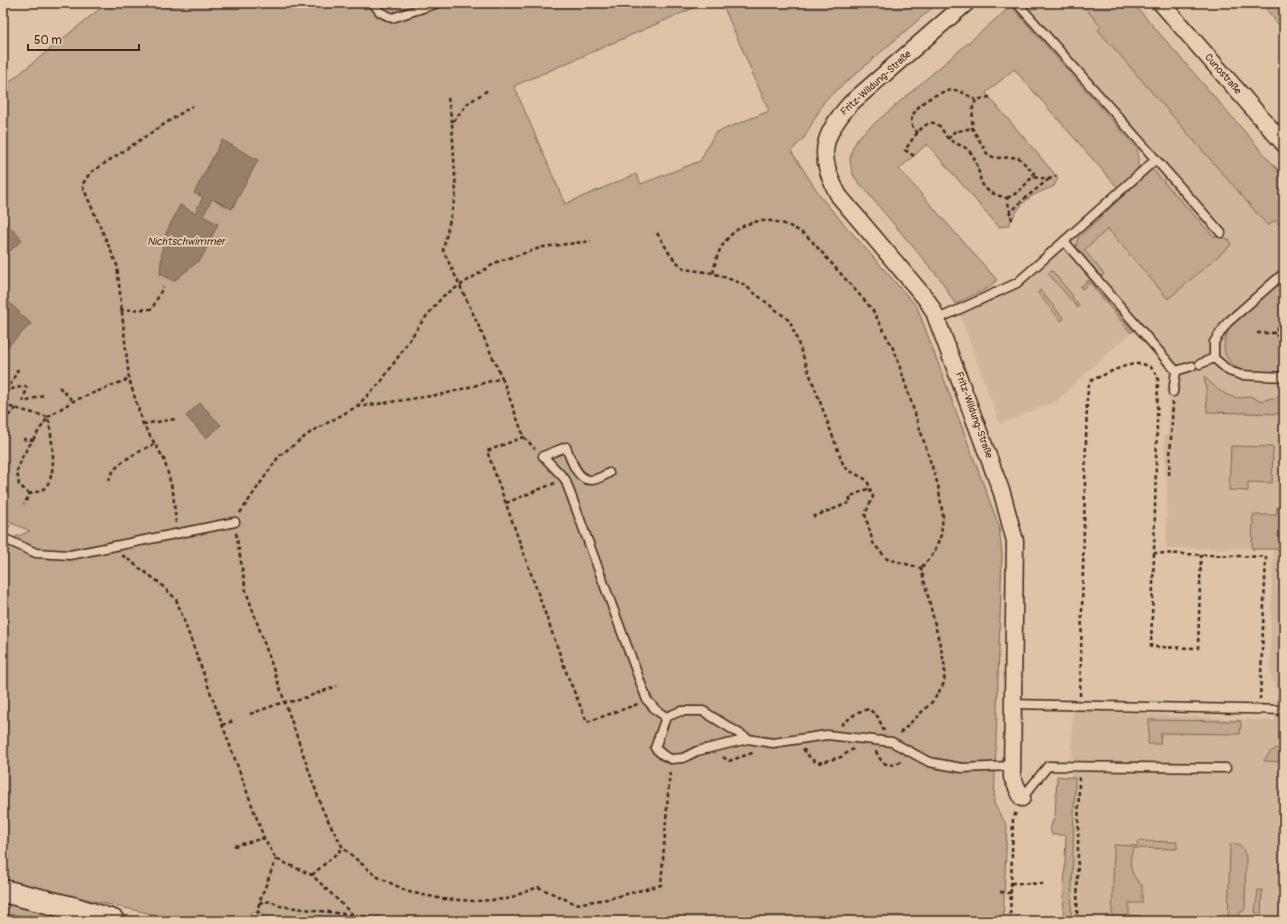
<svg xmlns="http://www.w3.org/2000/svg" width="1287" height="924" font-family="Pangolin,sans-serif">
<rect width="100%" height="100%" fill="#dec3a7"/>
<filter id="ink" filterUnits="userSpaceOnUse"><feTurbulence type="fractalNoise" baseFrequency=".025" numOctaves="2"/><feDisplacementMap in="SourceGraphic" scale="8" xChannelSelector="R" yChannelSelector="G"/><feConvolveMatrix kernelMatrix="1 2 1 2 8 2 1 2 1" color-interpolation-filters="sRGB"/></filter>
<g filter="url(#ink)">
<polygon fill="#cfb59a" points="1031,3 1133,3 1284,177 1284,921 1067,921 1073,710 1275,721 1277,688 1270,672 1273,549 1166,548 1167,476 1165,475 1165,435 1168,435 1169,372 1133,331 1078,380 1057,401 1000,424 958,310 1017,283 1155,160 1018,14"/>
<g fill="#c0a78e" stroke="#7e6856">
<polygon points="107,3 705,3 514,86 565,204 636,174 641,184 700,161 715,133 769,111 722,3 938,3 825,100 804,138 791,151 823,200 917,307 999,526 1002,555 994,804 1007,826 1003,921 263,921 263,913 251,912 250,921 184,921 3,881 3,542 30,531 12,523 3,513 3,87"/>
<polygon points="1083,3 1133,3 1284,177 1284,231 1275,220 1268,226 1098,30 1101,27 1082,4"/>
<polygon points="1261,3 1284,3 1284,23 1279,25"/>
<path d="M1011,6L1138,150V170L1118,188L1014,69L986,93L1058,178L1054,186C1041,192 1029,195 1020,207C1015,213 1012,220 1008,226L999,227L927,144L899,169L997,280L988,288L955,304L941,280L855,178C847,162 849,149 861,135Z"/>
<polygon points="1152,169 1213,236 1229,239 1231,245 1168,299 1108,229 1084,250 1104,274 1101,277 1076,247 1078,238"/>
<polygon points="1052,271 1073,296 1072,297 1079,306 1078,308 1048,273"/>
<path d="M1284,279V373C1272,372 1255,375 1243,372C1241,371 1238,368 1236,367C1220,355 1222,341 1231,326Z"/>
<polygon points="1089,280 1133,331 1131,333 1090,283 1082,289 1080,287"/>
<polygon points="1040,290 1064,319 1061,321 1038,293"/>
<path d="M1204,376C1216,389 1231,403 1250,396L1259,401L1278,397L1282,393L1284,394V414L1207,412L1206,389Z"/>
<polygon points="1231,446 1273,447 1272,483 1248,482 1248,491 1229,490"/>
<polygon points="1277,507 1284,507 1283,549 1252,549 1253,515 1276,515"/>
<polygon points="1149,720 1241,721 1240,734 1161,733 1160,744 1148,744"/>
<path d="M1284,747V762L1264,761C1269,752 1273,748 1284,747Z"/>
<polygon points="1057,776 1075,778 1071,921 1063,921 1066,835 1052,835 1050,829 1055,815"/>
<path d="M1138,841L1177,842V849L1134,848C1127,860 1131,878 1142,885V903H1129V915L1141,916V921H1112L1114,845L1137,846Z"/>
<polygon points="1232,843 1242,847 1246,857 1245,909 1239,914 1237,921 1228,921 1230,845"/>
<polygon points="1258,890 1262,890 1261,919 1284,921 1259,921 1259,915 1255,912"/>
<polygon points="3,903 59,917 3,914"/>
</g>
<g fill="#97806b" stroke="#725e4c">
<polygon points="222,140 258,160 232,209 212,199 203,216 218,224 201,259 174,281 160,274 163,239 180,205 195,213 203,197 194,193"/>
<polygon points="3,219 22,240 3,257"/>
<polygon points="3,296 31,324 3,351"/>
<polygon points="200,403 221,425 206,438 186,416"/>
</g>
<g fill="none" stroke-linecap="round" stroke-linejoin="round">
<defs>
<g id="lane">
<polyline points="373,3 380,12 392,18 438,3"/>
<polyline points="1017,3 1221,233"/>
<polyline points="1064,241 1176,371 1173,392"/>
<polyline points="1284,273 1227,323 1214,342 1214,358 1229,371 1241,375 1284,377"/>
<polyline points="938,319 1017,283 1155,160"/>
<polyline points="1200,364 1214,358"/>
<polyline points="1176,371 1192,366"/>
<path d="M609,473C603,476 597,480 591,480C577,481 570,457 566,447L543,456L565,479L647,700L656,710L666,717"/>
<polyline points="3,538 36,553 70,555 235,522"/>
<polyline points="1012,704 1284,710"/>
<polyline points="748,739 697,751 683,758 671,759 663,755 655,748 666,717 681,711 703,711 748,739 773,743 827,735 892,742 929,762 962,768 1012,766"/>
<polyline points="1022,798 1048,766 1226,768"/>
</g>
<g id="street">
<path d="M966,3L851,103C821,136 817,156 839,196L927,300L934,312L1002,493L1015,541L1012,777L1022,798"/>
<polyline points="1161,3 1284,144"/>
</g>
<polyline id="highway" points="3,891 76,909 113,921"/>
</defs>
<use href="#lane" stroke="#3b2a1e" stroke-width="11"/>
<use href="#street" stroke="#3b2a1e" stroke-width="19"/>
<use href="#highway" stroke="#3b2a1e" stroke-width="25"/>
<g stroke="#3b2a1e" stroke-width="2.5" stroke-dasharray="4 3" stroke-linecap="butt">
<polyline points="990,97 976,100 973,107 972,128 988,155 996,158 1018,157 1034,173 1032,177"/>
<polyline points="448,98 452,122"/>
<path d="M918,133L912,126C907,108 937,91 953,90C961,90 970,97 976,100"/>
<polyline points="948,139 954,132 972,128"/>
<path d="M914,156L905,150C911,142 926,115 938,125C943,128 944,136 949,139C955,145 965,145 970,152C987,174 969,189 1007,198L1012,220"/>
<path d="M1007,198C1019,193 1024,186 1032,177L1049,179L1057,176"/>
<polyline points="1009,214 1024,199 1049,179"/>
<polyline points="657,233 671,256 684,269 713,273 743,284 790,321 843,464 848,470 867,480 873,497 865,514 873,543 887,559 921,568"/>
<path d="M713,273C715,264 717,254 722,246C744,212 782,215 810,239L872,309L895,352L938,485L943,516L941,535L934,553L921,568"/>
<polyline points="120,310 152,309 163,287"/>
<path d="M1284,324L1278,327C1275,334 1277,340 1284,342"/>
<polyline points="1257,333 1277,333"/>
<polyline points="18,369 10,386 12,389 25,386 27,388 23,400 25,402 43,395"/>
<polyline points="502,378 524,437 535,449"/>
<polyline points="59,387 73,401"/>
<path d="M3,405L48,417C51,434 60,479 42,490C39,492 34,492 30,494L24,504"/>
<polyline points="357,407 444,394 502,378 470,307 443,250 456,193 452,123 468,103 488,90"/>
<polyline points="8,416 16,408"/>
<polyline points="143,424 176,419"/>
<polyline points="524,437 487,451 568,677 587,722 638,704"/>
<polyline points="23,439 33,440"/>
<polyline points="1169,475 1173,402"/>
<path d="M109,481C113,462 138,453 154,444"/>
<polyline points="30,494 19,485 17,471 23,455 48,417 73,401 129,379"/>
<polyline points="506,503 555,483"/>
<polyline points="240,513 279,456 311,432 356,407 381,382 421,323 443,296 497,262 543,247 591,241"/>
<polyline points="813,517 851,502 849,497 870,488"/>
<polyline points="176,523 173,492 164,459 143,424 129,379 117,265 82,185 90,173 192,106"/>
<polyline points="6,528 12,523"/>
<polyline points="236,533 246,591 323,811 343,848 376,876 409,892 443,899 476,901 507,899 538,887 576,904 607,899 661,885 670,769"/>
<polyline points="1154,553 1151,647 1198,648 1201,555"/>
<polyline points="122,555 157,581 176,599 264,838 276,859 312,875 353,915"/>
<path d="M1080,696L1087,398L1089,384L1092,380C1112,372 1146,350 1158,377L1154,553L1266,557L1260,699"/>
<polyline points="250,714 284,702 296,701 337,686"/>
<polyline points="222,725 233,721"/>
<polyline points="841,725 858,712 869,709 878,717 884,731"/>
<polyline points="900,733 934,700 944,683 945,668 942,653 921,568"/>
<polyline points="803,749 811,759 818,763 841,757 853,749"/>
<path d="M876,751C881,765 890,769 903,760"/>
<polyline points="723,757 729,761 755,752"/>
<polyline points="234,846 264,838"/>
<polyline points="312,875 343,848"/>
<polyline points="1011,883 1046,884"/>
<polyline points="1000,892 1011,893"/>
<polyline points="259,903 271,901 280,906 402,921"/>
<polyline points="257,921 259,903 276,859"/>
<polyline points="1010,921 1013,819 1017,810"/>
<polyline points="1077,921 1079,777"/>
</g>
<use href="#lane" stroke="#e9cdb0" stroke-width="8"/>
<use href="#street" stroke="#e9cdb0" stroke-width="16"/>
<use href="#highway" stroke="#e9cdb0" stroke-width="22"/>
</g>
</g>
<g text-anchor="middle" dominant-baseline="central" stroke-width="3.5" stroke-linejoin="round" paint-order="stroke">
<g font-size="10" fill="#3b2a1e" stroke="#e9cdb0">
<text transform="translate(1223 74) rotate(49)">Cunostraße</text>
<text transform="translate(876 83) rotate(-42)">Fritz-Wildung-Straße</text>
<text transform="translate(974 415) rotate(70)">Fritz-Wildung-Straße</text>
</g>
<g font-size="11" font-style="italic" fill="#4d3b2d" stroke="#e9cdb0">
<text x="186" y="241">Nichtschwimmer</text>
</g>
</g>
<rect width="1287" height="924" fill="none" stroke="#e9cdb0" stroke-width="16"/>
<rect x="8" y="8" width="1271" height="908" fill="none" stroke="#3b2a1e" stroke-width="1.5" filter="url(#ink)"/>
<path d="M28 44v6h111v-6" fill="none" stroke="#3b2a1e" stroke-width="2"/>
<text x="34" y="44" font-size="12" fill="#3b2a1e" stroke="#e9cdb0" stroke-width="3" paint-order="stroke">50 m</text>
</svg>
